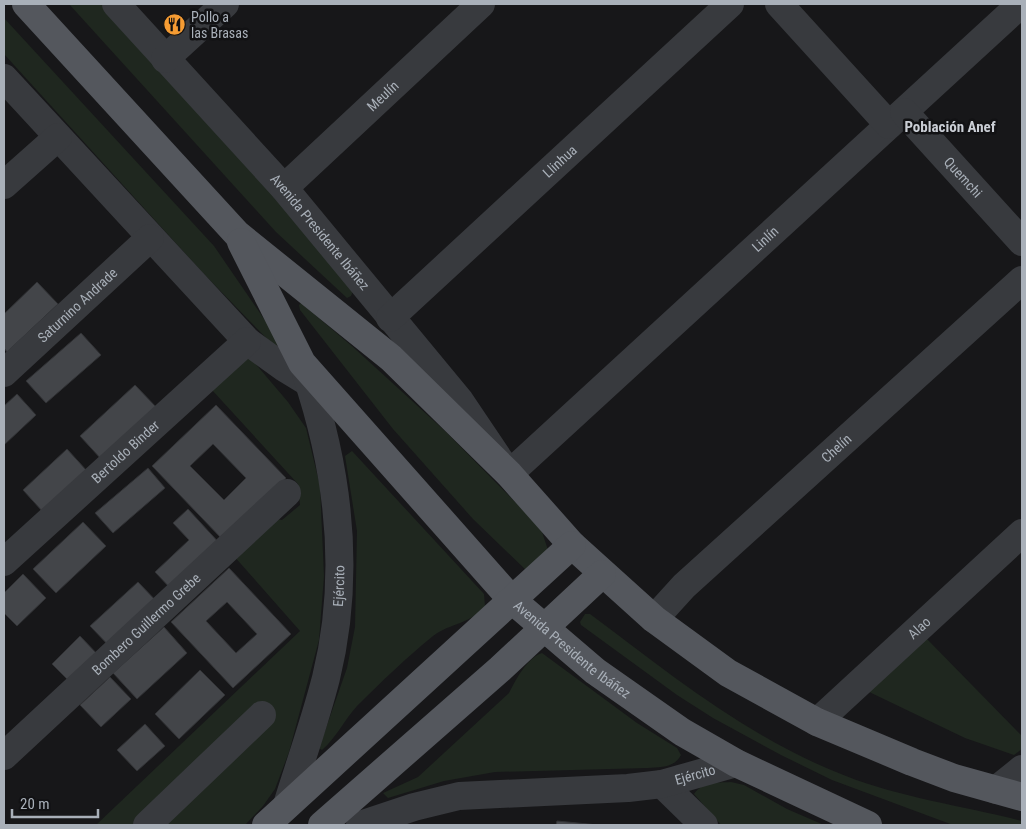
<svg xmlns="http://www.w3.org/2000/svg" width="1026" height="829" font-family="'Roboto Condensed',sans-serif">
<rect width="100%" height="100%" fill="#171719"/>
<g fill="#1f271f">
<polygon points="69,4 101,4 309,234 353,291 351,296 347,298 276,232"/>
<polygon points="4,18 214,246 275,335 278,346 274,346 202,272 4,54"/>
<polygon points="301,303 353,347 445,431 533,520 542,532 548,550 527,571 473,519 393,429 300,310 299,305"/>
<polygon points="248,355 288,402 306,428 320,486 324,576 319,640 289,752 275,789 263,806 245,825 96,825 300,631 233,555 269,518 282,520 300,505 298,484 212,390"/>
<path d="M352,451L484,594L485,606C471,624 450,623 433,636C407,657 381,682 357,706C344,720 337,737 322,750L319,748L347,668L355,627L357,531L345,456Z"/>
<path d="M585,614H590C670,674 751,740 846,776C902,798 964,806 1022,821V825H953L832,780L781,755L713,718L677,695L581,625L580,622Z"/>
<polygon points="925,637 1022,736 1022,749 1014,755 965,738 863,689"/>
<path d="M542,653L637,723L677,748L681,755C674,768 661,767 647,768L495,772L444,781L388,798L383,793L418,777L509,693C516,679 527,658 542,653Z"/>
<path d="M731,782L744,785L787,809L824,825H721L694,794C703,781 716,783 731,782Z"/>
</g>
<g fill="#434549" stroke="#313235" fill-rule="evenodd">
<polygon points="37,282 58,304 7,352 4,348 4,314"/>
<polygon points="81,333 101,355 46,403 26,381"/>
<polygon points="135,385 158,409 102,460 80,436"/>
<polygon points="17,394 36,415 4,445 4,406"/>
<path d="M216,405L286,478L222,539L152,466ZM213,444L246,478L224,500L190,466Z"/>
<polygon points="67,449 87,471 43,512 23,490"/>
<polygon points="148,468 165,488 113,533 95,513"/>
<polygon points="188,509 222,546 173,591 155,572 189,540 173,523"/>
<polygon points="83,522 106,546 56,593 33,569"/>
<path d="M229,568L291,634L233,688L171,622ZM227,602L257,634L236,653L206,621Z"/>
<polygon points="23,574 46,598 17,626 4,613 4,593"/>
<polygon points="138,582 160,605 113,650 90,626"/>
<polygon points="164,627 187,653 137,699 113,673"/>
<polygon points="80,636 100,657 72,684 52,664"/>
<polygon points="200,670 225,695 179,739 155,714"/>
<polygon points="110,677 131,699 101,727 80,705"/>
<polygon points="145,724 165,746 137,771 117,750"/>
<polygon points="557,821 598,825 556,825"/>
</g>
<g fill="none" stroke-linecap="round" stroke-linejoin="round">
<g stroke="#383a3e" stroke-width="28">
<path id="s1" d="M116,4L284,188L460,401L509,474L1021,4"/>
<polyline points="779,4 889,125"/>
<polyline points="165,59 225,4"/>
<polyline points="4,78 247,341 283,367 324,392"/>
<path id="s2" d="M904,112L1022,242"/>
<polyline points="4,185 58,137"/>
<path id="s3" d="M284,188L481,4"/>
<path id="s4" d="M390,318L730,4"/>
<path id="s5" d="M4,373L150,238"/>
<path id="s6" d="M4,562L247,341"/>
<path id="s7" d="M654,619L684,586L1022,280"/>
<path id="s8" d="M817,722L1022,533"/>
<path id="s9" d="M4,756L287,493"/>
<polyline points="662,784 704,825"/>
<polyline points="996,790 1022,769"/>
<path id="s10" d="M287,805C300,763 315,721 326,678C351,576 339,472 306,374"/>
<polyline points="147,825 262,715"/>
<path id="s11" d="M360,825L414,807L459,796L628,788L662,784L736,763"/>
</g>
<g stroke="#54575d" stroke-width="28">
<polyline points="26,4 237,234 391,358 509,474 572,545 654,619 728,673 817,722 912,762 954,778 1022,797"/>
<path id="s12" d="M241,242L302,363L512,600L595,671L682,732L736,763L868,825"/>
<polyline points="266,825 572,545"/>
<polyline points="322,825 500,669 602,574"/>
</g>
</g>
<defs>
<symbol id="restaurant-disc" viewBox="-11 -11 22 22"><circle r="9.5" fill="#f69c33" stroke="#121214"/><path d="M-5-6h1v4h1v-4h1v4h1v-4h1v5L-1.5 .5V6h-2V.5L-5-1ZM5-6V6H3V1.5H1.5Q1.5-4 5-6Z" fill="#111"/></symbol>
</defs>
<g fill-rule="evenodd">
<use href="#restaurant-disc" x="162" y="12" width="25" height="25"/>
</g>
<g text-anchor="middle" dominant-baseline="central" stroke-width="5" stroke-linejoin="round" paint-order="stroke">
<g font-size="14" fill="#a9b0b9" stroke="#121214" text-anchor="start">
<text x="191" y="17">Pollo a<tspan x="191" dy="16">las Brasas</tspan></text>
</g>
<g font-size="14" fill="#a9b0b9" stroke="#121214">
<text stroke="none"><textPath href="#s3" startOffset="135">Meulín</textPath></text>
<text stroke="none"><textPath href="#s4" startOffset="231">Llinhua</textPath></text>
<text stroke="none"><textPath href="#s2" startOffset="88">Quemchi</textPath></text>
<text stroke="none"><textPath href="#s1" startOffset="306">Avenida Presidente Ibáñez</textPath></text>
<text stroke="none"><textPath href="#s1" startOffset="961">Linlín</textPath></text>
<text stroke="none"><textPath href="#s5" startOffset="100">Saturnino Andrade</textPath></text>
<text stroke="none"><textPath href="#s7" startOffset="250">Chelín</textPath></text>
<text stroke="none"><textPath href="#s6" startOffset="164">Bertoldo Binder</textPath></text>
<text stroke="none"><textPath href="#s10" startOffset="226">Ejército</textPath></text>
<text stroke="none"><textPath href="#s9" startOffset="194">Bombero Guillermo Grebe</textPath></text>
<text stroke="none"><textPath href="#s8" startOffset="139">Alao</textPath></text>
<text stroke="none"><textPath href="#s12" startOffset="530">Avenida Presidente Ibáñez</textPath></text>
<text stroke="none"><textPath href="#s11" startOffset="341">Ejército</textPath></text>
</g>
<g font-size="15" font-weight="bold" fill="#caced5" stroke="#121214">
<text x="950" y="127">Población Anef</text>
</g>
</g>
<rect width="1026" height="829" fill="none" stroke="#a9b0b9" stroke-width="10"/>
<path d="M12 809v8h86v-8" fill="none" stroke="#a9b0b9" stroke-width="2.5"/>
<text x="20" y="809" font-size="15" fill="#a9b0b9" stroke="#121214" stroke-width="4" paint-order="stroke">20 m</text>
</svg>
